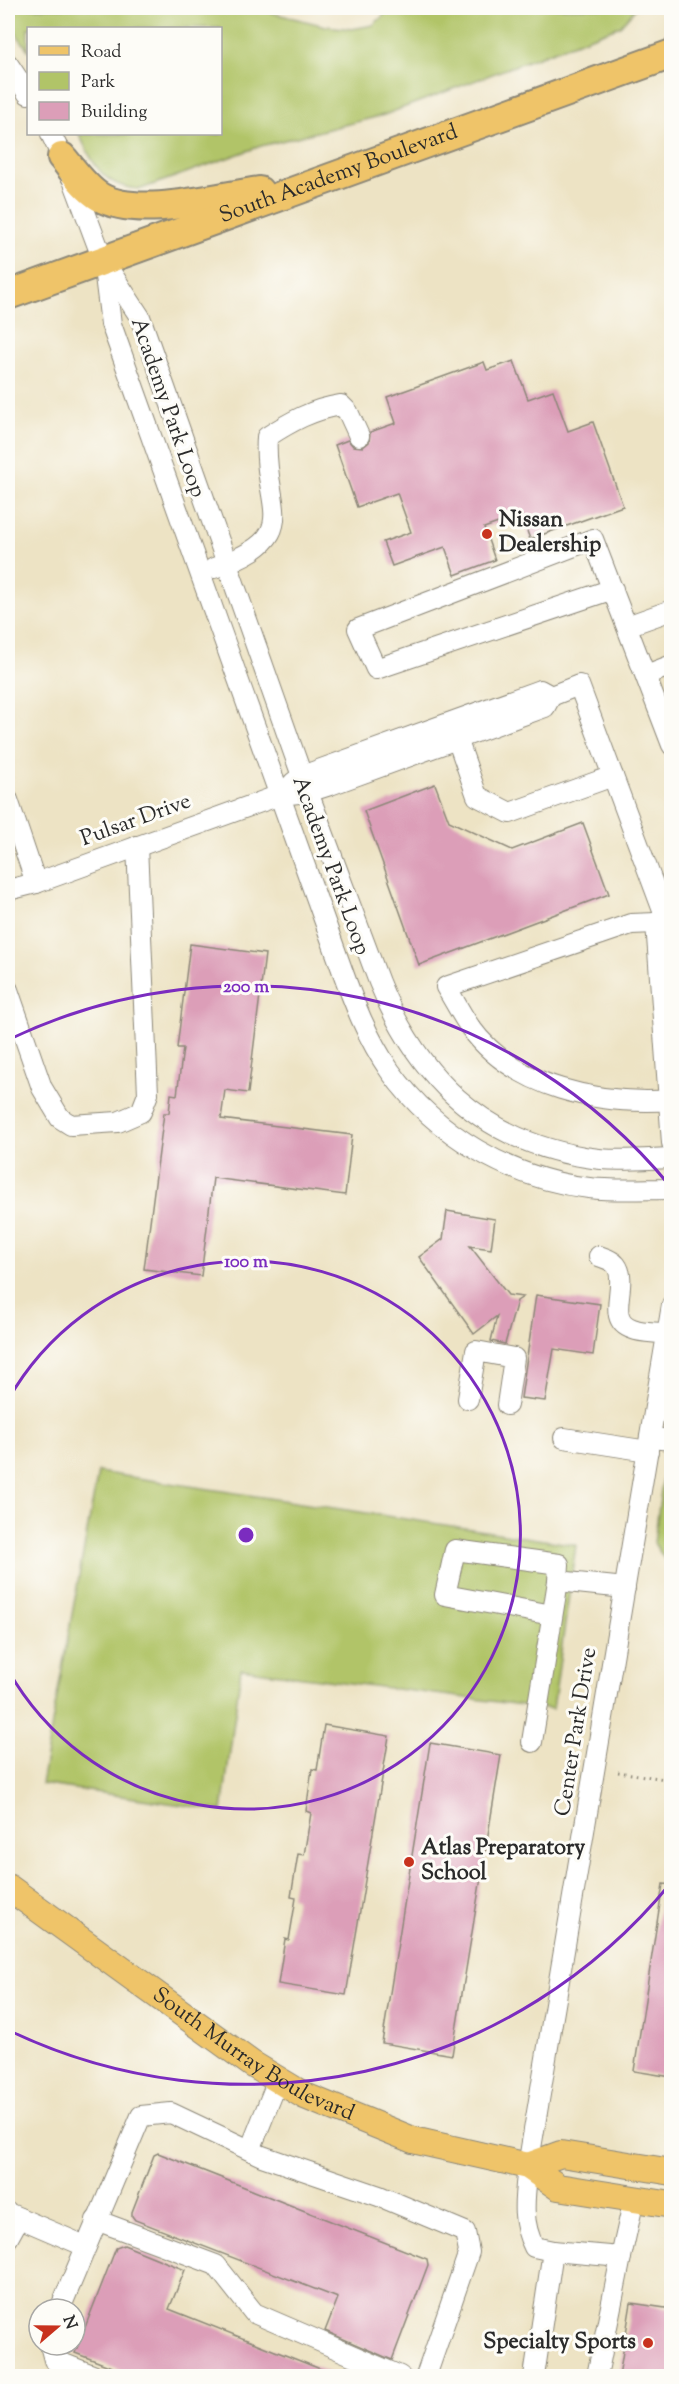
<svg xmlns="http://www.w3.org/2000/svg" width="679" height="2384" font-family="'Sorts Mill Goudy',serif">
<rect width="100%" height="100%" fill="#fdfcf7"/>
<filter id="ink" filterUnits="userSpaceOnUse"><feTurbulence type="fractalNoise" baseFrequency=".0167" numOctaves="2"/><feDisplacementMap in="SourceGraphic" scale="12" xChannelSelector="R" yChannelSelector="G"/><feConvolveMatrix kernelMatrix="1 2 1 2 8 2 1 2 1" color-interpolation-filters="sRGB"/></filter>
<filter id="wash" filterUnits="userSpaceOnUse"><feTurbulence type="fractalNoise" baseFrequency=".008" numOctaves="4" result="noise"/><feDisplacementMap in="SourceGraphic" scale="24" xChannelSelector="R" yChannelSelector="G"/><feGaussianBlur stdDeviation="1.35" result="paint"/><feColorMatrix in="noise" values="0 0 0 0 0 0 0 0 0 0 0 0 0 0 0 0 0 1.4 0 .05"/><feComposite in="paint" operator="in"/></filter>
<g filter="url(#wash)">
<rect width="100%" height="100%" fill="#ede3c4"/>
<g fill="#b1c468" stroke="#6e784a" stroke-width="1.5">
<path d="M8,8H252L326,26L352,29L373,25L382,17L389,8H636L620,26L384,115L261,146L141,189C103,188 93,163 79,134H220V28H28V50L8,22Z"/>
<polygon points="671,1417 671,1564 667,1563 654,1543"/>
<polygon points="98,1472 576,1545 553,1709 241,1669 222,1811 41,1784"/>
</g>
<g id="blocks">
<g fill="#dc9eb8">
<polygon points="514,361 528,399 553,390 568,431 593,422 623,506 530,539 521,515 484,528 495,560 455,575 445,547 392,566 383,542 411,532 397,493 357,507 335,445 348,440 353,446 363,447 369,442 370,432 396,423 387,397 484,362 487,370"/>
<polygon points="435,784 449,821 512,850 583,823 609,894 419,965 364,811"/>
<polygon points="190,944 265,954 248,1093 225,1090 221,1119 352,1135 345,1195 213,1178 201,1276 144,1269 164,1113 169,1113 171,1094 177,1095 183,1048 177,1048"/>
<polygon points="447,1211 495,1219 491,1249 470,1246 508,1295 523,1297 517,1301 505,1344 491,1341 497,1316 474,1334 419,1257 443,1239"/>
<polygon points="536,1295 600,1304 593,1355 554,1349 545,1401 521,1398"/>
<polygon points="324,1725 389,1736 346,1995 278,1984 285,1939 289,1940 296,1898 291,1897 298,1854 304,1855 311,1813 306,1811 312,1769 317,1770"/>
<polygon points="430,1743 501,1755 452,2055 382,2043"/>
<polygon points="663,1884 672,1885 672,2077 634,2071"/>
<polygon points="158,2153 427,2259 428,2265 392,2360 325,2331 338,2298 135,2220 132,2216 132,2212 154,2155"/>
<polygon points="124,2245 185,2270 169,2309 338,2376 135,2376 75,2353 116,2248"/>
<polygon points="631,2303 672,2309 672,2376 619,2376"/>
</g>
</g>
</g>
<g filter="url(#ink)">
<use href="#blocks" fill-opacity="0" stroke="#8c8778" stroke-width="1.5"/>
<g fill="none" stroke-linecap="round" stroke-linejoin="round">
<defs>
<g id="minor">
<polyline points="8,64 28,94"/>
<path d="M51,134L73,180L103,260L111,324L340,964C353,1001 367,1038 390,1071C436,1135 511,1179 589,1188C616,1191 645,1189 672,1189"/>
<path d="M106,265L140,317L302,776L379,982C417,1076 481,1140 585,1157C613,1162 643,1159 672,1158"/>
<path d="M214,568C309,534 262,509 267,437C290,422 313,409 341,405L348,412L359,436"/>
<polyline points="613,589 376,669 358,629 593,539 672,745"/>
<polyline points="627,626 672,610"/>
<polyline points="646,675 672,665"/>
<polyline points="551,696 579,685 665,916"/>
<polyline points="453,727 477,796 510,813 613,776"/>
<polyline points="8,800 36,883"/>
<polyline points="8,890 36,883 280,795 308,792 330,785 545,707 551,696 540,690 302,776 293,783"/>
<polyline points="664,917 656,923 672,1143"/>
<path d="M656,923L631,924L446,987C454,1000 461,1014 470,1027C515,1089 599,1105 672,1100"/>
<polyline points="8,990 42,1088 60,1118 71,1125 118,1122 141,1112 148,1094 137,846"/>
<path d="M599,1256C605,1258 612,1260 616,1265C630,1283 603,1320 633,1329C643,1333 656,1332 667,1334"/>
<polyline points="468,1399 476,1351 514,1358 507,1405"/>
<polyline points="564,1438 648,1451"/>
<polyline points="650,1438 672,1440"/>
<polyline points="552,1615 445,1595 455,1550 559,1564 558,1581 625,1588"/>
<polyline points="532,1742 558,1581"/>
<polyline points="250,2150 278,2080"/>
<path d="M634,2199L621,2257L553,2251L534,2247C520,2220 525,2195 528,2166L672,1305"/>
<polyline points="8,2213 85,2246"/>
<polyline points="96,2220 216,2265 254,2313 400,2376"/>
<polyline points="8,2238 19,2218"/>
<polyline points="60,2309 141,2116 171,2113 262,2156 379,2196 465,2232 469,2252 426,2376"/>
<polyline points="50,2345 54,2360 95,2376"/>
<polyline points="534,2376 553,2251"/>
<polyline points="597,2376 621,2257"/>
</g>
<g id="major">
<path id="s1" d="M8,1887L252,2064L305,2096L413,2140L528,2166L558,2187L672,2205"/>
<polyline points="528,2166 561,2154 672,2172"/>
</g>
<g id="highway">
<path d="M62,157C73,170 85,188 100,197C138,219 216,197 259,191"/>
<path id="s2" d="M8,295L672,54"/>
</g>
</defs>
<use href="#minor" stroke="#8c8778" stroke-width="22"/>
<use href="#major" stroke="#8c8778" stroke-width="28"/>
<use href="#highway" stroke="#8c8778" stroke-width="32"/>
<polyline stroke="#8c8778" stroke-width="3" stroke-dasharray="1.5 4.5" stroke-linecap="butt" points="618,1772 672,1780"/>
<use href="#minor" stroke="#fff" stroke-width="20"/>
<use href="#major" stroke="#efc469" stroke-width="26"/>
<use href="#highway" stroke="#efc469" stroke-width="28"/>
</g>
</g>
<g fill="none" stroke="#7b2cbf" stroke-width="3">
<path d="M8 1400A274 274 0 1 1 8 1670"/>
<path d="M670 1884A549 549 0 0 1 10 2031M10 1039A549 549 0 0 1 670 1186"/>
</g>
<g fill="#c8321e" stroke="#fdfcf7" stroke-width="2">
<circle cx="487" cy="534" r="6"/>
<circle cx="409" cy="1862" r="6"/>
<circle cx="648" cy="2343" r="6"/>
</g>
<g text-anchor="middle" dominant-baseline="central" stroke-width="6" stroke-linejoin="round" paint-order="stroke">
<g font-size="22" fill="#2b2b2b" stroke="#fdfcf7">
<text stroke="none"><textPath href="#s2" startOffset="352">South Academy Boulevard</textPath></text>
<text transform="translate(167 408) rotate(71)">Academy Park Loop</text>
<text transform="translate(136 821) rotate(-20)">Pulsar Drive</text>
<text transform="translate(330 866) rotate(70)">Academy Park Loop</text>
<text transform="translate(577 1732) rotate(-81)">Center Park Drive</text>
<text stroke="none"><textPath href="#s1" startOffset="298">South Murray Boulevard</textPath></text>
</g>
<g font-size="22" font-weight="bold" fill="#2b2b2b" stroke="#fdfcf7" text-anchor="start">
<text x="499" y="521">Nissan<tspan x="499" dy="25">Dealership</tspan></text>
<text x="421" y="1849">Atlas Preparatory<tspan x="421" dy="25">School</tspan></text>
<text x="636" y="2343" text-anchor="end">Specialty Sports</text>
</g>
</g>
<circle cx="246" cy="1535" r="9" fill="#7b2cbf" stroke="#fdfcf7" stroke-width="3"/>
<g font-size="18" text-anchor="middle" font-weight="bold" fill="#7b2cbf" stroke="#fdfcf7" stroke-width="6" stroke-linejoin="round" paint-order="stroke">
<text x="246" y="992">200 m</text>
<text x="246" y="1267">100 m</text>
</g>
<rect width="679" height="2384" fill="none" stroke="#fdfcf7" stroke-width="30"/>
<rect x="27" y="27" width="195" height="108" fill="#fdfcf7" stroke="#a9a8a5" stroke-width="1.5"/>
<rect x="39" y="46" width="30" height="9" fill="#efc469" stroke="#a9a8a5" stroke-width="1.5"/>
<text x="81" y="57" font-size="18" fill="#2b2b2b">Road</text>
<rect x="39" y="72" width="30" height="18" fill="#b1c468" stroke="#a9a8a5" stroke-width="1.5"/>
<text x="81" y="87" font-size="18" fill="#2b2b2b">Park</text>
<rect x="39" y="102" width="30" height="18" fill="#dc9eb8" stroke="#a9a8a5" stroke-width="1.5"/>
<text x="81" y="117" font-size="18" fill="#2b2b2b">Building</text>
<g transform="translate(57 2327) rotate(70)"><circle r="28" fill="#fdfcf7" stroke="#a9a8a5" stroke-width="1.5"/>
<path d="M0-4.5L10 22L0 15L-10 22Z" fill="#c8321e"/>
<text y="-9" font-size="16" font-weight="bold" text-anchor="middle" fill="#2b2b2b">N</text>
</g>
</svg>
